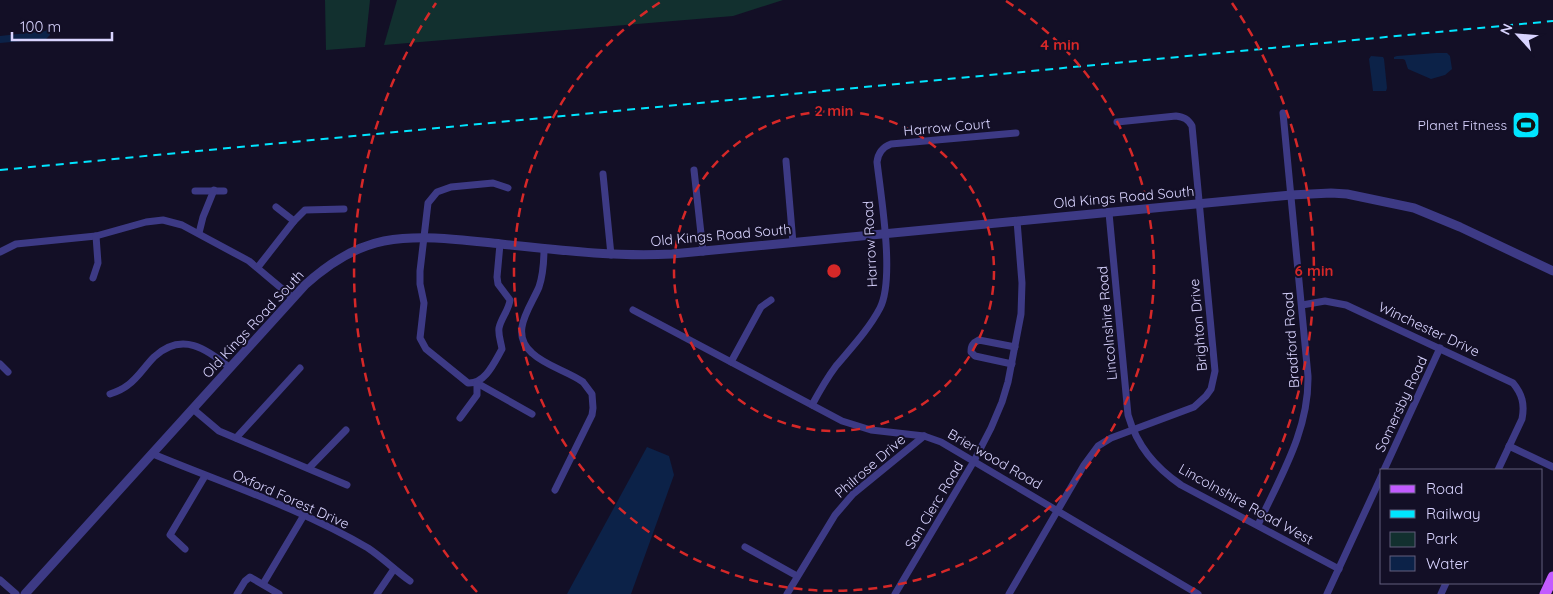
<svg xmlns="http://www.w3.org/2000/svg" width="1553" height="594" font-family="Quicksand,sans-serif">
<rect width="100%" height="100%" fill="#130f26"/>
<g fill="#12302f">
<polygon points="325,0 370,0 365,47 326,50"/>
<polygon points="397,0 783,0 733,16 384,45"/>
</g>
<g fill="#0c2248">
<polygon points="48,25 49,26 50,35 46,39 0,43 0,36 46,31"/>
<polygon points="1436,53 1447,53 1450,56 1452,69 1445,75 1431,79 1408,69 1405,60 1403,59 1394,59 1394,57 1397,56"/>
<polygon points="1371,56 1383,57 1384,59 1387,88 1386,91 1373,91 1369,59"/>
<polygon points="647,447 669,456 674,475 631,594 567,594"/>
</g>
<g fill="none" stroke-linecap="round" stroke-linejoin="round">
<g stroke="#3d3a85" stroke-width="7">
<polyline points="786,161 793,243"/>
<polyline points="694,170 703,252"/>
<polyline points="603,174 611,255"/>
<polyline points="195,191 224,191"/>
<polyline points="276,207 294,221"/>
<path d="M1109,213L1128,415C1137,446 1155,467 1181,485L1339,569"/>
<polyline points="199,233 203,217 214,190"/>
<path d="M500,244L497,277L498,284L510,300C509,310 501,318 499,328C498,335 501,342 502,349C494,363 485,384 468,383L426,349L420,338L424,303L420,284V271L428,203L437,192L451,187L493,183L508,188"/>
<path d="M544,248C544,261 543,275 539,287C530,308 509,333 532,353C546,366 567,371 583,382L592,394L593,408L592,415L555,490"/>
<polyline points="0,252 16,244 96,236 146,222 163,220 182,225 249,261 293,298"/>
<polyline points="258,267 294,221 305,210 344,209"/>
<polyline points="93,278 98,263 96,236"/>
<path d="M1302,305L1325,301L1346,305L1513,383C1522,394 1525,404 1522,419L1498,470"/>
<polyline points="633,310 842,421 871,430 924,436 941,442 1198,594"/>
<polyline points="731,362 761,307 771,300"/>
<polyline points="0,364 8,372"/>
<path d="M1012,364L975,356L971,352C971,345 973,343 979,340L1015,347"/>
<polyline points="477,383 532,414"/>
<path d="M110,394C116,392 123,389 128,385C138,378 145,366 154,357C182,331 207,349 230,368"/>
<path d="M812,405C819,392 827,378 836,366C852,347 869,329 880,308C895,279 881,197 877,162C878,153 883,147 891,144L1016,133"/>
<polyline points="193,409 219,431 347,485"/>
<polyline points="460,418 477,395 477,383"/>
<polyline points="236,438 300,368"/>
<polyline points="1509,446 1553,467"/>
<path d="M153,454C225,484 300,508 368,548C383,558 396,571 410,581"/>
<polyline points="309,468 346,430"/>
<polyline points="1384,470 1440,348"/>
<path d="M1258,525C1280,477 1309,431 1308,376L1283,113"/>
<polyline points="745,547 797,576"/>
<polyline points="185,549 170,535 205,476"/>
<polyline points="0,580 16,594"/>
<polyline points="263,584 304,515"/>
<polyline points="237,594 245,581 250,577 279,594"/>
<polyline points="377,594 394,569"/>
<polyline points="787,594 835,515 853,494 924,436"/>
<polyline points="895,594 974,461 991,428 1002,402 1008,382 1021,314 1022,283 1017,221"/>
<path d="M1009,594L1084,465L1098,446L1111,438L1194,407L1206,396L1211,389L1215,371L1192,126C1188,119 1184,117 1176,116L1117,122"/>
<polyline points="1327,594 1382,475"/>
<polyline points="1441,594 1446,583"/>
</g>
<path stroke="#3d3a85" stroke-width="9" d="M25,594L305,285C327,265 354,247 384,241C423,234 462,240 501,244C558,250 614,257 672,254L1291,195L1331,193L1347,194L1414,208L1460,227L1553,271"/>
<polyline stroke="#c25bff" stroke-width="11" points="1545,594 1553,577"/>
<polyline stroke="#00e5ff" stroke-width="2" stroke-dasharray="8 6" stroke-linecap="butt" points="0,170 1553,21"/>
</g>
<g fill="none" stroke="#d62828" stroke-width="2.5" stroke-dasharray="9 6">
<circle cx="834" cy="271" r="160"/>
<path d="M1006 1A320 320 0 1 1 662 1"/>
<path d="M477 592A480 480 0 0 1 436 3M1232 3A480 480 0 0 1 1191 592"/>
</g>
<defs>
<symbol id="stadium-square" viewBox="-11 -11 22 22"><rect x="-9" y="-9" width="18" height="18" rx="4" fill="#00e5ff" stroke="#130f26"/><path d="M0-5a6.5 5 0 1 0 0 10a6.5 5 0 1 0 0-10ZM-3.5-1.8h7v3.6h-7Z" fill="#111"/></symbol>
</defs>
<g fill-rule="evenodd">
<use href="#stadium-square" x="1510" y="109" width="32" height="32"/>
</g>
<g text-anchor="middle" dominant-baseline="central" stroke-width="4" stroke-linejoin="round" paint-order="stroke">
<g font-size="14" fill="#d9d4ff" stroke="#130f26" text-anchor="end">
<text x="1507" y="125">Planet Fitness</text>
</g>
<g font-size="14" fill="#d9d4ff" stroke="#130f26">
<text transform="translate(947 127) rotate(-5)">Harrow Court</text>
<text transform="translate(1124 197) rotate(-5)">Old Kings Road South</text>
<text transform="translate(721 235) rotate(-5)">Old Kings Road South</text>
<text transform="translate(870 244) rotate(-93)">Harrow Road</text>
<text transform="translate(1107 323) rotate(-95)">Lincolnshire Road</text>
<text transform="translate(253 324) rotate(-47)">Old Kings Road South</text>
<text transform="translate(1198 325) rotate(-95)">Brighton Drive</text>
<text transform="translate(1429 329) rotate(25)">Winchester Drive</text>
<text transform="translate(1291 340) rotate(-94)">Bradford Road</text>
<text transform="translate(1401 404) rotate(-65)">Somersby Road</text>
<text transform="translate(995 459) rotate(30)">Brierwood Road</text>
<text transform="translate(870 466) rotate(-41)">Philrose Drive</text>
<text transform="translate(291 499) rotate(24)">Oxford Forest Drive</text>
<text transform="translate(1246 504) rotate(29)">Lincolnshire Road West</text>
<text transform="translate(934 505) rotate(-59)">San Clerc Road</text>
</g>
</g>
<circle cx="834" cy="271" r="8" fill="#d62828" stroke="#130f26" stroke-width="2.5"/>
<g font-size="15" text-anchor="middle" font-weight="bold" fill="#d62828" stroke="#130f26" stroke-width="4" stroke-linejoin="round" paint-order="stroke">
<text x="1060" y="50">4 min</text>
<text x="834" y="116">2 min</text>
<text x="1314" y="276">6 min</text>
</g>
<rect x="1380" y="469" width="162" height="115" fill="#130f26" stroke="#625e7d"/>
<rect x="1390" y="485" width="25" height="8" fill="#c25bff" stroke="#625e7d"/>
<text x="1426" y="494" font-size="15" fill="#d9d4ff">Road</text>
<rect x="1390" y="510" width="25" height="8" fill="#00e5ff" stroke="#625e7d"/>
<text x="1426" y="519" font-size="15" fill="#d9d4ff">Railway</text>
<rect x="1390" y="532" width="25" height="15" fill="#12302f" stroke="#625e7d"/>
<text x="1426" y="544" font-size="15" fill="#d9d4ff">Park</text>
<rect x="1390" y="556" width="25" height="15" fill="#0c2248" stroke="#625e7d"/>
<text x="1426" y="569" font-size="15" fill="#d9d4ff">Water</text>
<g transform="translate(1518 35) rotate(296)" stroke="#130f26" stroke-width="4" paint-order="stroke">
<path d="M0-4L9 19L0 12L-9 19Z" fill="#d9d4ff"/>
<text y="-8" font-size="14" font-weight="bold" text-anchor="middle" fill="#d9d4ff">N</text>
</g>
<path d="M12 32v8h100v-8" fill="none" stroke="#d9d4ff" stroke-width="2.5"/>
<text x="20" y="32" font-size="15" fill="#d9d4ff" stroke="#130f26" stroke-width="4" paint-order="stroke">100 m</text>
</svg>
